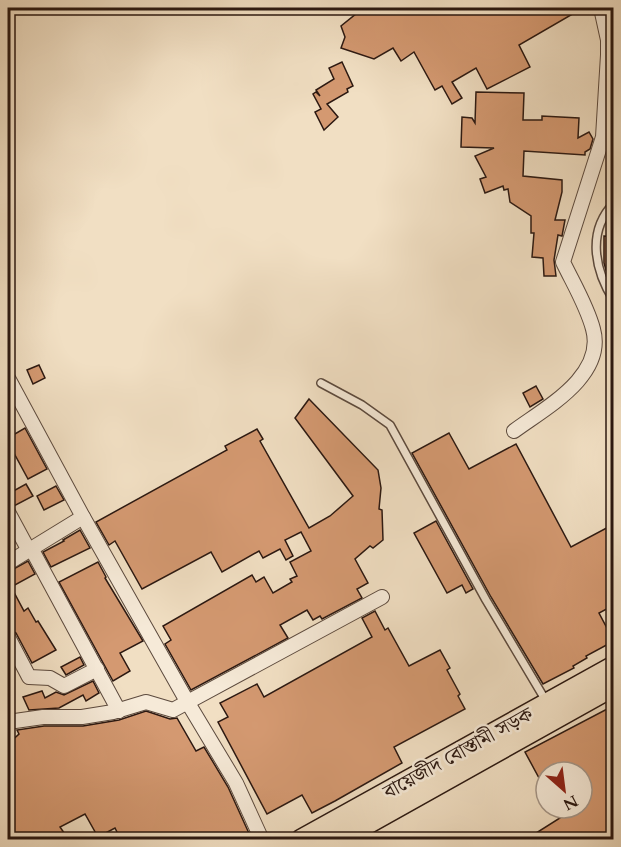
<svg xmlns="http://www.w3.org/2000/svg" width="621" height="847" font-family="Cardo,'Noto Serif Bengali',serif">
<rect width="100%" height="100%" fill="#f1dfc3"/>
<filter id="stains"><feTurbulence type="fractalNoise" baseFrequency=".00333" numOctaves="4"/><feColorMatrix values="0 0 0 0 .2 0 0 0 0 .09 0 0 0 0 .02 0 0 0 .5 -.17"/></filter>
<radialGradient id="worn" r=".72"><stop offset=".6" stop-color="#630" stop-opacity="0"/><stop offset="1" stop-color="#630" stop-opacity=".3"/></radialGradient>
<g fill="#d49971" stroke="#2b1811" stroke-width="1.5">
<polygon points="354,8 583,8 519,45 530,67 487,89 476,68 452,82 462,98 452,104 442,86 435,90 414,52 401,61 393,48 374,59 341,48 345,37 341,26 357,13"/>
<polygon points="342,62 353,86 347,89 348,92 327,104 338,117 324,130 315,112 321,109 313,94 316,92 320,96 316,90 334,79 329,68"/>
<polygon points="476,92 524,93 523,120 542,120 542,116 579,118 578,138 589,132 593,139 590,149 585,152 585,155 524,151 523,176 562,180 562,192 555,220 565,220 562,236 558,235 554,260 556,276 544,276 543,258 532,257 534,233 531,233 531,216 510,202 508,189 504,190 503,186 485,193 480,179 486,177 475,156 494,148 461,147 462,117 472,118 475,123"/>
<polygon points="604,236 614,237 614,270 606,270 604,263"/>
<polygon points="39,365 45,378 33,384 27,370"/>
<polygon points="536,386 543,399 530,407 523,393"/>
<polygon points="309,399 378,470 381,488 379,509 382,510 383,540 373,548 370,546 355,559 368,583 357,589 362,598 322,619 320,616 313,620 307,610 280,625 288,638 191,690 165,644 171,640 163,626 252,575 256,582 264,577 273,593 292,582 290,579 297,576 290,562 311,551 301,532 285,540 293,556 286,560 280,549 263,558 259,551 222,572 211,552 142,589 115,541 109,545 96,522 227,450 225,446 257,429 263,439 260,441 309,528 330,516 353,496 295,418"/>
<polygon points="25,428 47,469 28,479 8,442 8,438"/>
<polygon points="449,433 469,469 516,444 571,547 614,524 614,605 599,613 608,630 614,627 614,641 586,656 587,658 573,666 574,668 543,684 491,597 412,453"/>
<polygon points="26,484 33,496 14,506 9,503 8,494"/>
<polygon points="56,486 64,500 44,510 37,496"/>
<polygon points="436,521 473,589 466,593 462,585 447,593 414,533"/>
<polygon points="80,530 90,548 51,567 43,552 64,541 63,540"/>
<polygon points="28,561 35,574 13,586 8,572"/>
<polygon points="98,562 106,577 105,578 143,641 120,653 130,671 113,681 59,582"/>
<polygon points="8,581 24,611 28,608 36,622 38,621 56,650 32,663 16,633 8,628"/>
<polygon points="375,611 385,630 388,628 409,666 440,650 450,668 447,670 460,694 458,696 465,709 394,747 402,763 335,801 312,813 302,795 267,814 218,722 228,717 220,703 257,684 264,697 372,637 362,618"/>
<polygon points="80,657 84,665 66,675 61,667"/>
<polygon points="93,681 99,693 86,701 83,695 59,708 29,710 23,697 42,691 45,698 56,692 64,695"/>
<polygon points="609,708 614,717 614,834 604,840 525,840 560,818 555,808 582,808 582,772 546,772 546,791 525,752"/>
<polygon points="146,711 170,719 177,718 196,751 204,747 228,787 252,840 121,840 115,828 98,837 85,814 60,827 69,840 8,840 8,744 19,734 17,730 44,726 83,726 119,720"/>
</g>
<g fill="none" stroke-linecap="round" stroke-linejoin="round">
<defs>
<g id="service">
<path d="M614,203C586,232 595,271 614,301"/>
<polyline points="321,383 362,405 390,425 486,600 546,701"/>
</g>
<g id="minor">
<polyline points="8,378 83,517 8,563"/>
<path d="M514,431C545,408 606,376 593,329C587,306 573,283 563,262L603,137L608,55V40L601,8"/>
<polyline points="8,512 28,549"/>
<polyline points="83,517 188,703 236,783 262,840"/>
<polyline points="31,548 119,711"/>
<polyline points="8,637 29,677 50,678 64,686 97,669"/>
<polyline points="8,722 43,717 82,717 113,712 146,702 173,710 382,597"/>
</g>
<g id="primary">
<polyline points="302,840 614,667"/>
<polyline points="337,840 614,685"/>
</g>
</defs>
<use href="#service" stroke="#5c4a3e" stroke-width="10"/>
<use href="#minor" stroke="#5c4a3e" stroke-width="16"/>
<use href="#primary" stroke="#2b1811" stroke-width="24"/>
<use href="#service" stroke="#f6ead8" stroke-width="7"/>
<use href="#minor" stroke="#f6ead8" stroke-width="14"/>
<use href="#primary" stroke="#f1dfc3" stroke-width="21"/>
</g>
<g text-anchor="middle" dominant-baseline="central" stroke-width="5" stroke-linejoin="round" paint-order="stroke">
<g font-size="20" fill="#2b1811" stroke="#f6ead8">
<text transform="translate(458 753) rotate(-29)">বায়েজীদ বোস্তামী সড়ক</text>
</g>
</g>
<rect width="621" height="847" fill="none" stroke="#f1dfc3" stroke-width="30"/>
<rect x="9" y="9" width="603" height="829" fill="none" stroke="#2b1811" stroke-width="3"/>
<rect x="15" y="15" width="591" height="817" fill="none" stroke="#2b1811" stroke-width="1.5"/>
<g transform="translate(564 790) rotate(152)"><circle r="28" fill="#f6ead8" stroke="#a59688" stroke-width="1.5"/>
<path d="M0-4.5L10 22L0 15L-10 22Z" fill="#8f2418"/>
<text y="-9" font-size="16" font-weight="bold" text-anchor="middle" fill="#2b1811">N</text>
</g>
<rect width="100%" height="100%" filter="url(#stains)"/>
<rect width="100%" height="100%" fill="url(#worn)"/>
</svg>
